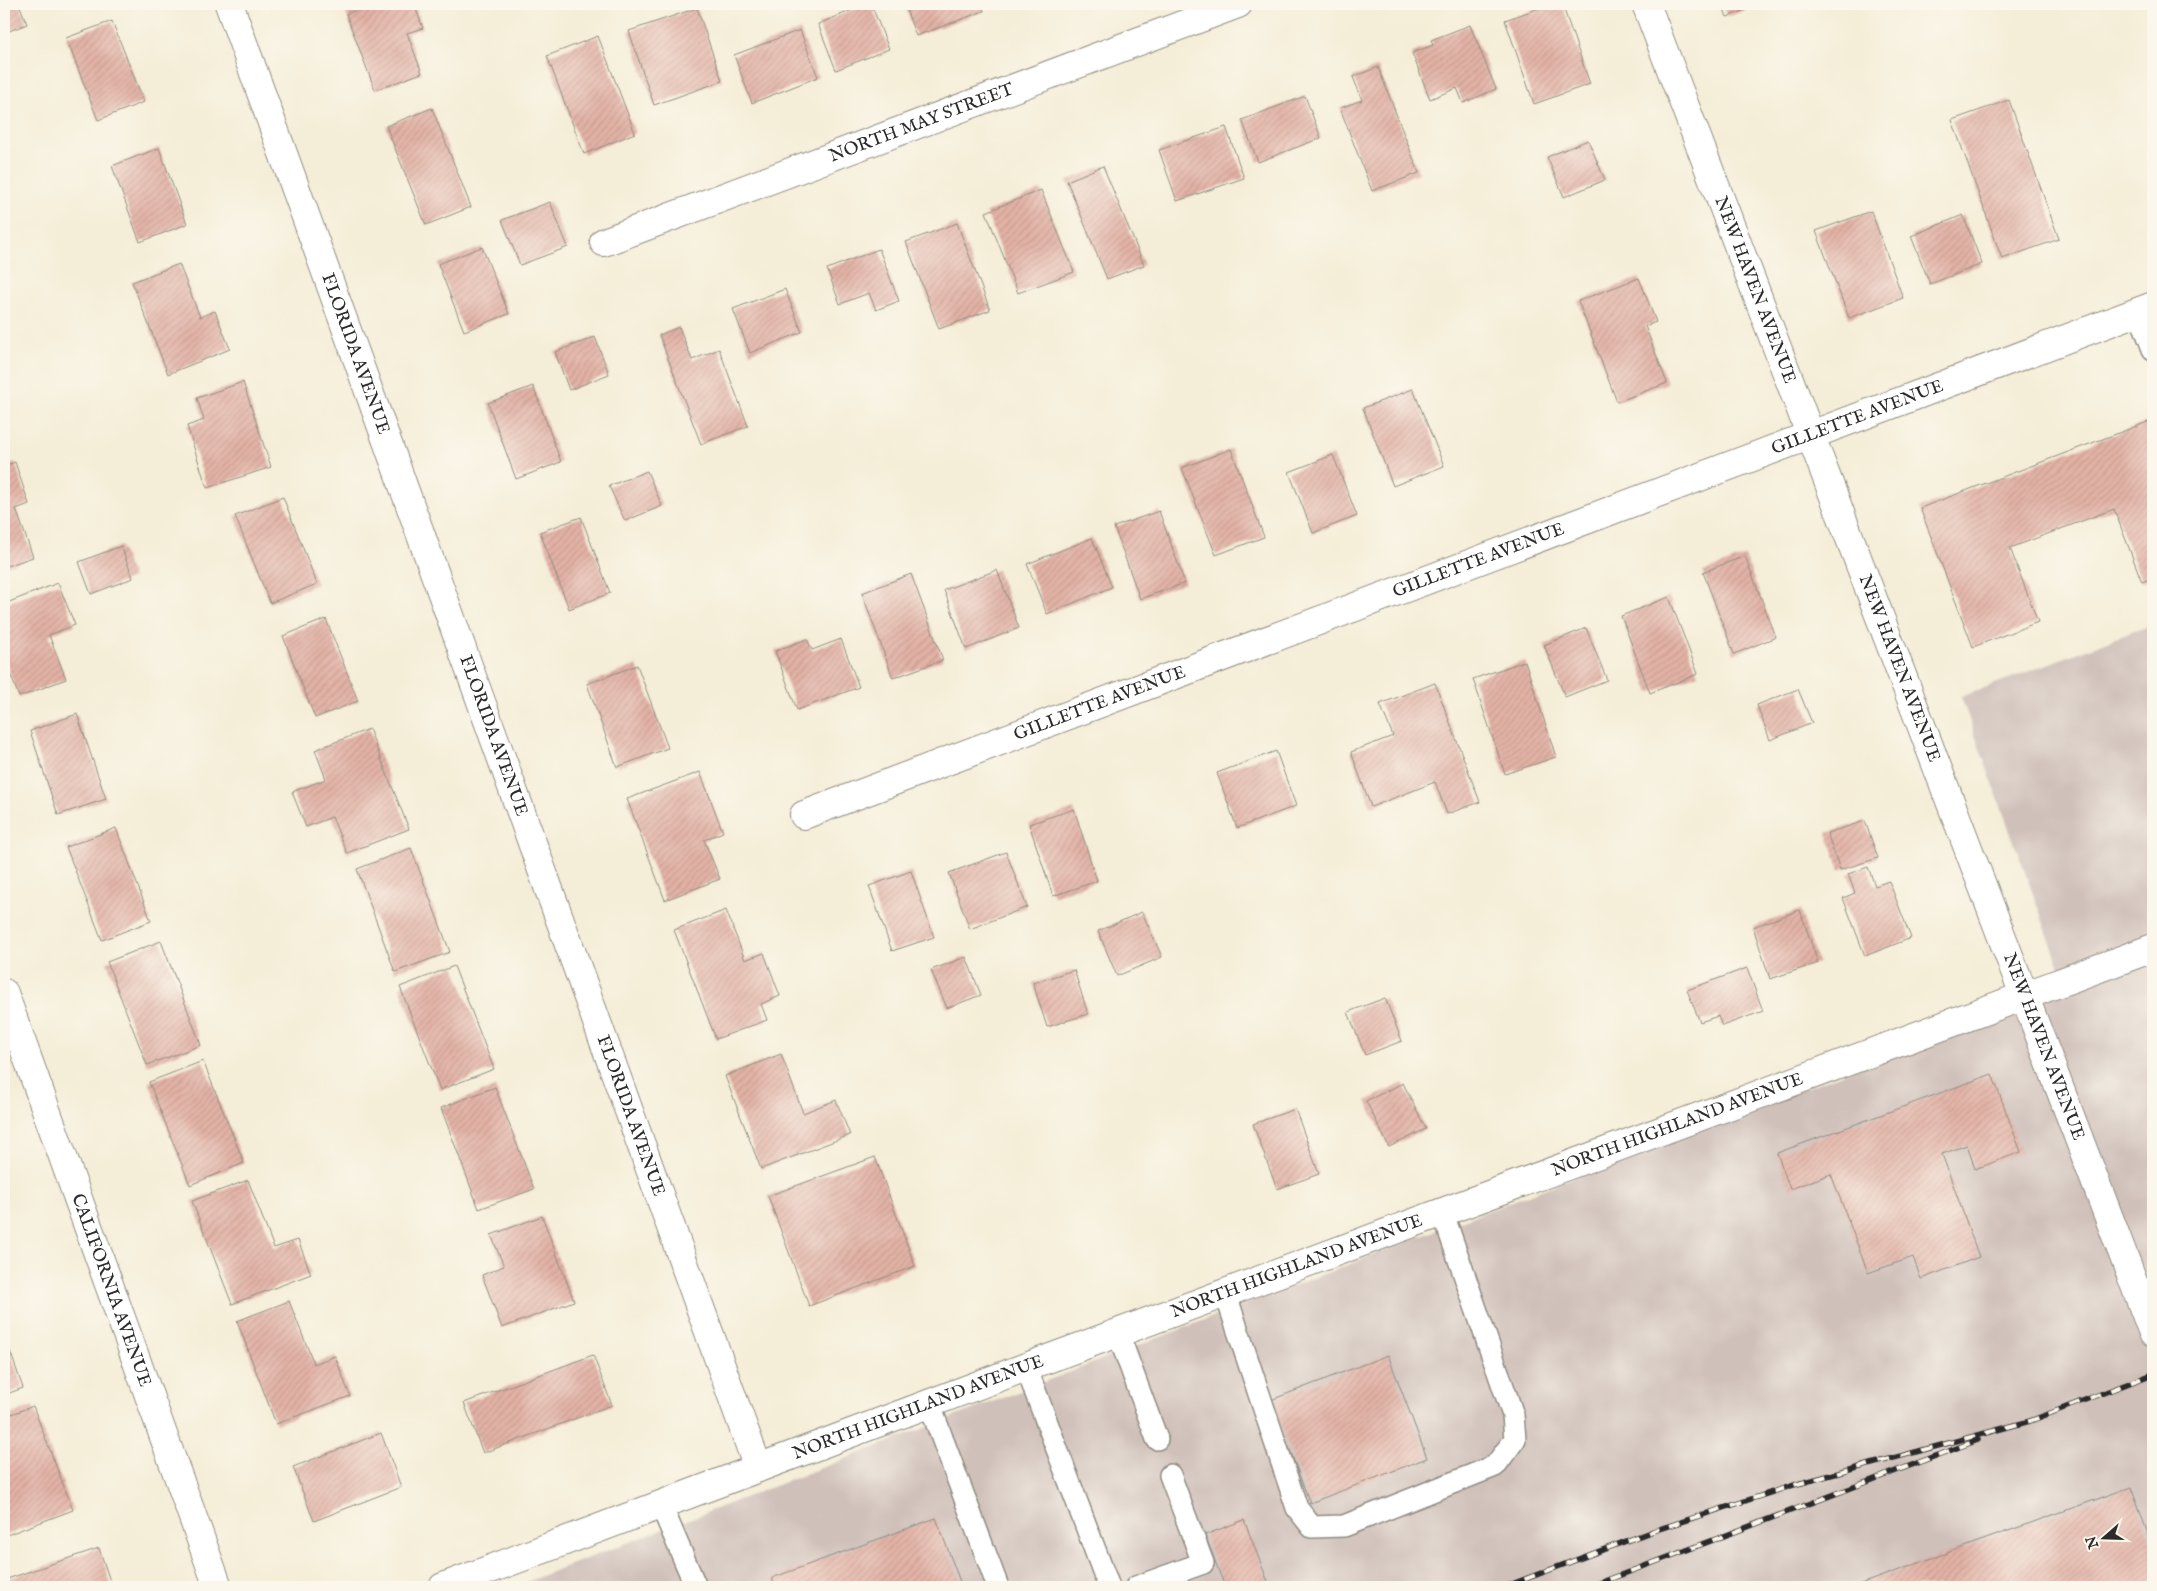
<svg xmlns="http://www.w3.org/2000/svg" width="2157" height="1591" font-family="'IM FELL English',serif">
<defs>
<pattern id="building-hatch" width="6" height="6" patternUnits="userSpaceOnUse" patternTransform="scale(1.25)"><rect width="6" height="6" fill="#e3b2a6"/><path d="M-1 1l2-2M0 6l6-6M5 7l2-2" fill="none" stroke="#c3998f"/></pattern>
</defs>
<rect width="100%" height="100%" fill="#fbf7ec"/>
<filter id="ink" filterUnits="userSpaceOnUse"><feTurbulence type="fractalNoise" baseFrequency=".02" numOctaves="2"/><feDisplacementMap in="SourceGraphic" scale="10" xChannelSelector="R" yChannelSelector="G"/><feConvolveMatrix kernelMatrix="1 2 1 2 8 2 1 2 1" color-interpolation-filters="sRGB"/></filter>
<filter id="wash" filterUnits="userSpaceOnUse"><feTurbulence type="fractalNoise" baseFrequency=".0096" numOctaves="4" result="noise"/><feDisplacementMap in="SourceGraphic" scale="20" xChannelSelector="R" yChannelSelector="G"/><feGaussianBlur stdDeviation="1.12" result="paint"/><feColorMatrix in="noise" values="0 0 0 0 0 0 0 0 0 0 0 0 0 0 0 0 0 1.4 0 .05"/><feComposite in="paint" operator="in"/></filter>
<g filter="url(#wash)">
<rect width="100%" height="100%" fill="#f4edd7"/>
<polygon fill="#cfc0ba" points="2153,624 2153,1587 528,1587 526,1582 2067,987 1961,697"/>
<g id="blocks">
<g fill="url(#building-hatch)">
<polygon points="4,4 19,4 27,24 4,33"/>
<polygon points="374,4 414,4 423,28 407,33 422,73 375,90 346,14"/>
<polygon points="867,4 871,4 889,49 836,70 818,24"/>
<polygon points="904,4 982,4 984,11 916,36"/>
<polygon points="1551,4 1562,4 1590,84 1534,104 1505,20"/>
<polygon points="1722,4 1761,4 1727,17"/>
<polygon points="697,8 722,81 654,105 629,31"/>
<polygon points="112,21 144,102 98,120 66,38"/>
<polygon points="1470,25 1496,89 1463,103 1457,88 1430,99 1412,53 1433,45 1431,40"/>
<polygon points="800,30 818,77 752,103 734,55"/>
<polygon points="598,36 635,133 584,154 547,56"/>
<polygon points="1378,67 1419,173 1372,191 1340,108 1362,100 1353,77"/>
<polygon points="1305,96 1321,138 1258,162 1242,120"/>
<polygon points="2009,100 2059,239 2002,259 1952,120"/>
<polygon points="432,108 471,207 426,225 386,126"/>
<polygon points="1226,127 1244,178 1177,201 1159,150"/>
<polygon points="1588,140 1605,180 1564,197 1547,157"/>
<polygon points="159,148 187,224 140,242 112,166"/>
<polygon points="1103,166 1144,265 1107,279 1067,181"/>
<polygon points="1041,190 1074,272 1018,293 986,212"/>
<polygon points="550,202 568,247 520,265 502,220"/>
<polygon points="1871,211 1903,298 1849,318 1816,231"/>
<polygon points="1963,215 1982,264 1930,284 1911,236"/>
<polygon points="957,223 990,310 939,329 906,242"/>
<polygon points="482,247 509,314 464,331 438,264"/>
<polygon points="879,249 899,301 876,310 869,293 840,304 827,269"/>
<polygon points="179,264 200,317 215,311 230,349 168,374 132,282"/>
<polygon points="1639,278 1656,322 1645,326 1667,383 1617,402 1578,301"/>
<polygon points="785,289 802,332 750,353 733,309"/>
<polygon points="679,327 692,360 719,349 748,426 701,444 659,335"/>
<polygon points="595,337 609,374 569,390 555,352"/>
<polygon points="243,382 271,467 207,488 187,426 204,420 197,398"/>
<polygon points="533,386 561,462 516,479 488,403"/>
<polygon points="1413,389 1444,466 1393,486 1363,408"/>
<polygon points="2153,420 2153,577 2142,582 2114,509 2010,548 2038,622 1973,647 1920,508"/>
<polygon points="1231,449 1264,537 1216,555 1182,468"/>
<polygon points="1333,455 1357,516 1313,533 1289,472"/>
<polygon points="15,462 29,504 16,509 33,557 4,567 4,466"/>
<polygon points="647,471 662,506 625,521 609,486"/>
<polygon points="283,497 317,584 270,603 235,516"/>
<polygon points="1159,511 1185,583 1140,599 1114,527"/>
<polygon points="581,517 610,593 569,609 540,532"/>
<polygon points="1092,538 1112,587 1047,614 1027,564"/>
<polygon points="121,546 133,578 91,594 79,562"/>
<polygon points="1745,556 1776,637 1734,654 1703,572"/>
<polygon points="997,570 1019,628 966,649 944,590"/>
<polygon points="911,574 943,660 893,678 862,593"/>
<polygon points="58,583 75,625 49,635 66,679 19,697 4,657 4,604"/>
<polygon points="1669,597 1698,674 1650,693 1621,616"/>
<polygon points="326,619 358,701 315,718 283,636"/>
<polygon points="1586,628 1607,680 1565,697 1544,645"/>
<polygon points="807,639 812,650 841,639 859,687 797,710 775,651"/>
<polygon points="1525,661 1556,757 1505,774 1473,679"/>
<polygon points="637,665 668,748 617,767 587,684"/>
<polygon points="1435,683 1480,802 1447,814 1435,782 1371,807 1351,752 1393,736 1380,704"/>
<polygon points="1798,689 1812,723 1770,740 1757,705"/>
<polygon points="77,714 106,799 58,815 30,731"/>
<polygon points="369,729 409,829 347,853 332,817 306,827 292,792 326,779 315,750"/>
<polygon points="1276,751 1296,806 1237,828 1217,773"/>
<polygon points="700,772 723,832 704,840 720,879 665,900 627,799"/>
<polygon points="1074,809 1097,881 1053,896 1029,824"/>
<polygon points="1865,821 1878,858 1840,870 1827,833"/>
<polygon points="116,828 151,921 102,940 66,847"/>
<polygon points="411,848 450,952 395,972 357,869"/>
<polygon points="1006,852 1027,907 970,929 949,873"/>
<polygon points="1868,867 1875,886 1889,881 1911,938 1865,956 1843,898 1855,893 1848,874"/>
<polygon points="911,871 934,937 892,951 869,886"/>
<polygon points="726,910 745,960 764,953 780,996 761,1004 767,1020 716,1039 674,930"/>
<polygon points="1800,910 1818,963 1770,979 1753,927"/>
<polygon points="1142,912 1162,957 1117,976 1098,931"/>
<polygon points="161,941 201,1045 147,1065 107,962"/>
<polygon points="966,957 981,995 947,1008 931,970"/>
<polygon points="454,966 494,1069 440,1090 400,987"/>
<polygon points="1747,968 1763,1011 1722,1026 1718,1016 1700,1022 1687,990"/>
<polygon points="1074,970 1088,1014 1047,1027 1033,983"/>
<polygon points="1385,998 1402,1041 1365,1055 1348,1012"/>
<polygon points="781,1054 803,1113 836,1100 850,1135 761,1169 725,1076"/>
<polygon points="203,1061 244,1163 190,1185 149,1082"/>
<polygon points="1992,1074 2021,1152 1975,1169 1967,1145 1942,1154 1979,1257 1921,1279 1913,1257 1868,1273 1831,1174 1790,1189 1777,1153"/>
<polygon points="1403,1083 1426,1129 1389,1147 1366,1101"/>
<polygon points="495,1087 534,1189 479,1209 441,1108"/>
<polygon points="1295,1109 1319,1174 1277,1189 1253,1124"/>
<polygon points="875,1157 915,1266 809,1306 768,1196"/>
<polygon points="248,1180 274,1248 298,1240 311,1274 232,1304 192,1201"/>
<polygon points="542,1216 574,1301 502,1328 482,1275 504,1266 491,1235"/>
<polygon points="289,1301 314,1364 335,1356 350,1396 276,1424 237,1321"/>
<polygon points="10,1351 23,1388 4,1395 4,1353"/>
<polygon points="593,1355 612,1405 483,1453 464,1403"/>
<polygon points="1388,1355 1427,1458 1310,1503 1271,1400"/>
<polygon points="33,1406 73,1510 4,1536 4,1417"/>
<polygon points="381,1433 401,1487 314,1521 293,1467"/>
<polygon points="2131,1487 2153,1548 2153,1587 1852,1587"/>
<polygon points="936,1518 962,1587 775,1587 772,1578"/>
<polygon points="1244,1520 1270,1587 1225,1587 1205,1535"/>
<polygon points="99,1548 112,1587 4,1587 4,1580"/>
</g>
</g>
</g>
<g filter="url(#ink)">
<use href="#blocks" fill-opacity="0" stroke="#908c81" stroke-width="1"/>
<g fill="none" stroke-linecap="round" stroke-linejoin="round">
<defs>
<g id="service">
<polyline points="2139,312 2153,349"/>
<polyline points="1225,1292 1297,1508 1312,1527 1344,1526 1495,1466 1515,1439 1513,1415 1442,1211"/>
<polyline points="1118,1333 1157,1439"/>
<polyline points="1026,1367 1109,1587"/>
<polyline points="929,1403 998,1587"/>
<polyline points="661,1505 696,1587"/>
<polyline points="1136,1587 1203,1563 1170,1475"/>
</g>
<g id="minor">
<path id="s1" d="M229,4L758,1468"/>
<path id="s2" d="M1646,4L2153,1333"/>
<path id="s3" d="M604,242L1238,4"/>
<path id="s4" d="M804,815L2153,306"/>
<path id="s5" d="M4,993L218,1587"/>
</g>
<g id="tertiary">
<path id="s6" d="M443,1587L1026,1367L2153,948"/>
</g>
</defs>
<use href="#service" stroke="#908c81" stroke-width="24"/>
<use href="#minor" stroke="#908c81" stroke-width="30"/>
<use href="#tertiary" stroke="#908c81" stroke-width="30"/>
<use href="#service" stroke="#fff" stroke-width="21"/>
<use href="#minor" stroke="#fff" stroke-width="28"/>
<use href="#tertiary" stroke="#fff" stroke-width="28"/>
<defs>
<g id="rail">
<polyline points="1504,1587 1653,1531 1794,1485 2030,1421 2153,1374"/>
<polyline points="1589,1587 1978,1440"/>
</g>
</defs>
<use href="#rail" stroke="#2b2b2b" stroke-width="5.5"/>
<use href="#rail" stroke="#fbf7ec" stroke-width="4" stroke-dasharray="11" stroke-linecap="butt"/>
</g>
</g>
<g text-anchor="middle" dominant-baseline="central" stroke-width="4" stroke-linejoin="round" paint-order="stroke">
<g font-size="18" fill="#2b2b2b" stroke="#fbf7ec">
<text stroke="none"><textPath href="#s3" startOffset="339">NORTH MAY STREET</textPath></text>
<text stroke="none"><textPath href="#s2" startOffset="306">NEW HAVEN AVENUE</textPath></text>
<text stroke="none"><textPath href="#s1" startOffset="372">FLORIDA AVENUE</textPath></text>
<text stroke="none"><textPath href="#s4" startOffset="1126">GILLETTE AVENUE</textPath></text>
<text stroke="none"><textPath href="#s4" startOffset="721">GILLETTE AVENUE</textPath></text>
<text stroke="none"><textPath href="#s2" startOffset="711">NEW HAVEN AVENUE</textPath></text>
<text stroke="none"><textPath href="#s4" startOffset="316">GILLETTE AVENUE</textPath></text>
<text stroke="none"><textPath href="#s1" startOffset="778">FLORIDA AVENUE</textPath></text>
<text stroke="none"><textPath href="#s2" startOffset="1116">NEW HAVEN AVENUE</textPath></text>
<text stroke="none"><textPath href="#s1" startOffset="1182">FLORIDA AVENUE</textPath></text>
<text stroke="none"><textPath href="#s6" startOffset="1318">NORTH HIGHLAND AVENUE</textPath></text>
<text stroke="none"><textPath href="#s6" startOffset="912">NORTH HIGHLAND AVENUE</textPath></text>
<text stroke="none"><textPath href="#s5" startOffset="316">CALIFORNIA AVENUE</textPath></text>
<text stroke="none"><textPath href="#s6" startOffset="508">NORTH HIGHLAND AVENUE</textPath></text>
</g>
</g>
<rect width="2157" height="1591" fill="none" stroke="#fbf7ec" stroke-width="20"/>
<g transform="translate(2104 1538) rotate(250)" stroke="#fbf7ec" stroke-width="4" paint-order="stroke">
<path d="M0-4L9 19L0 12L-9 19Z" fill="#2b2b2b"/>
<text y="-8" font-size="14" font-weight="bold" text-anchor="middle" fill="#2b2b2b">N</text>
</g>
</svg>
